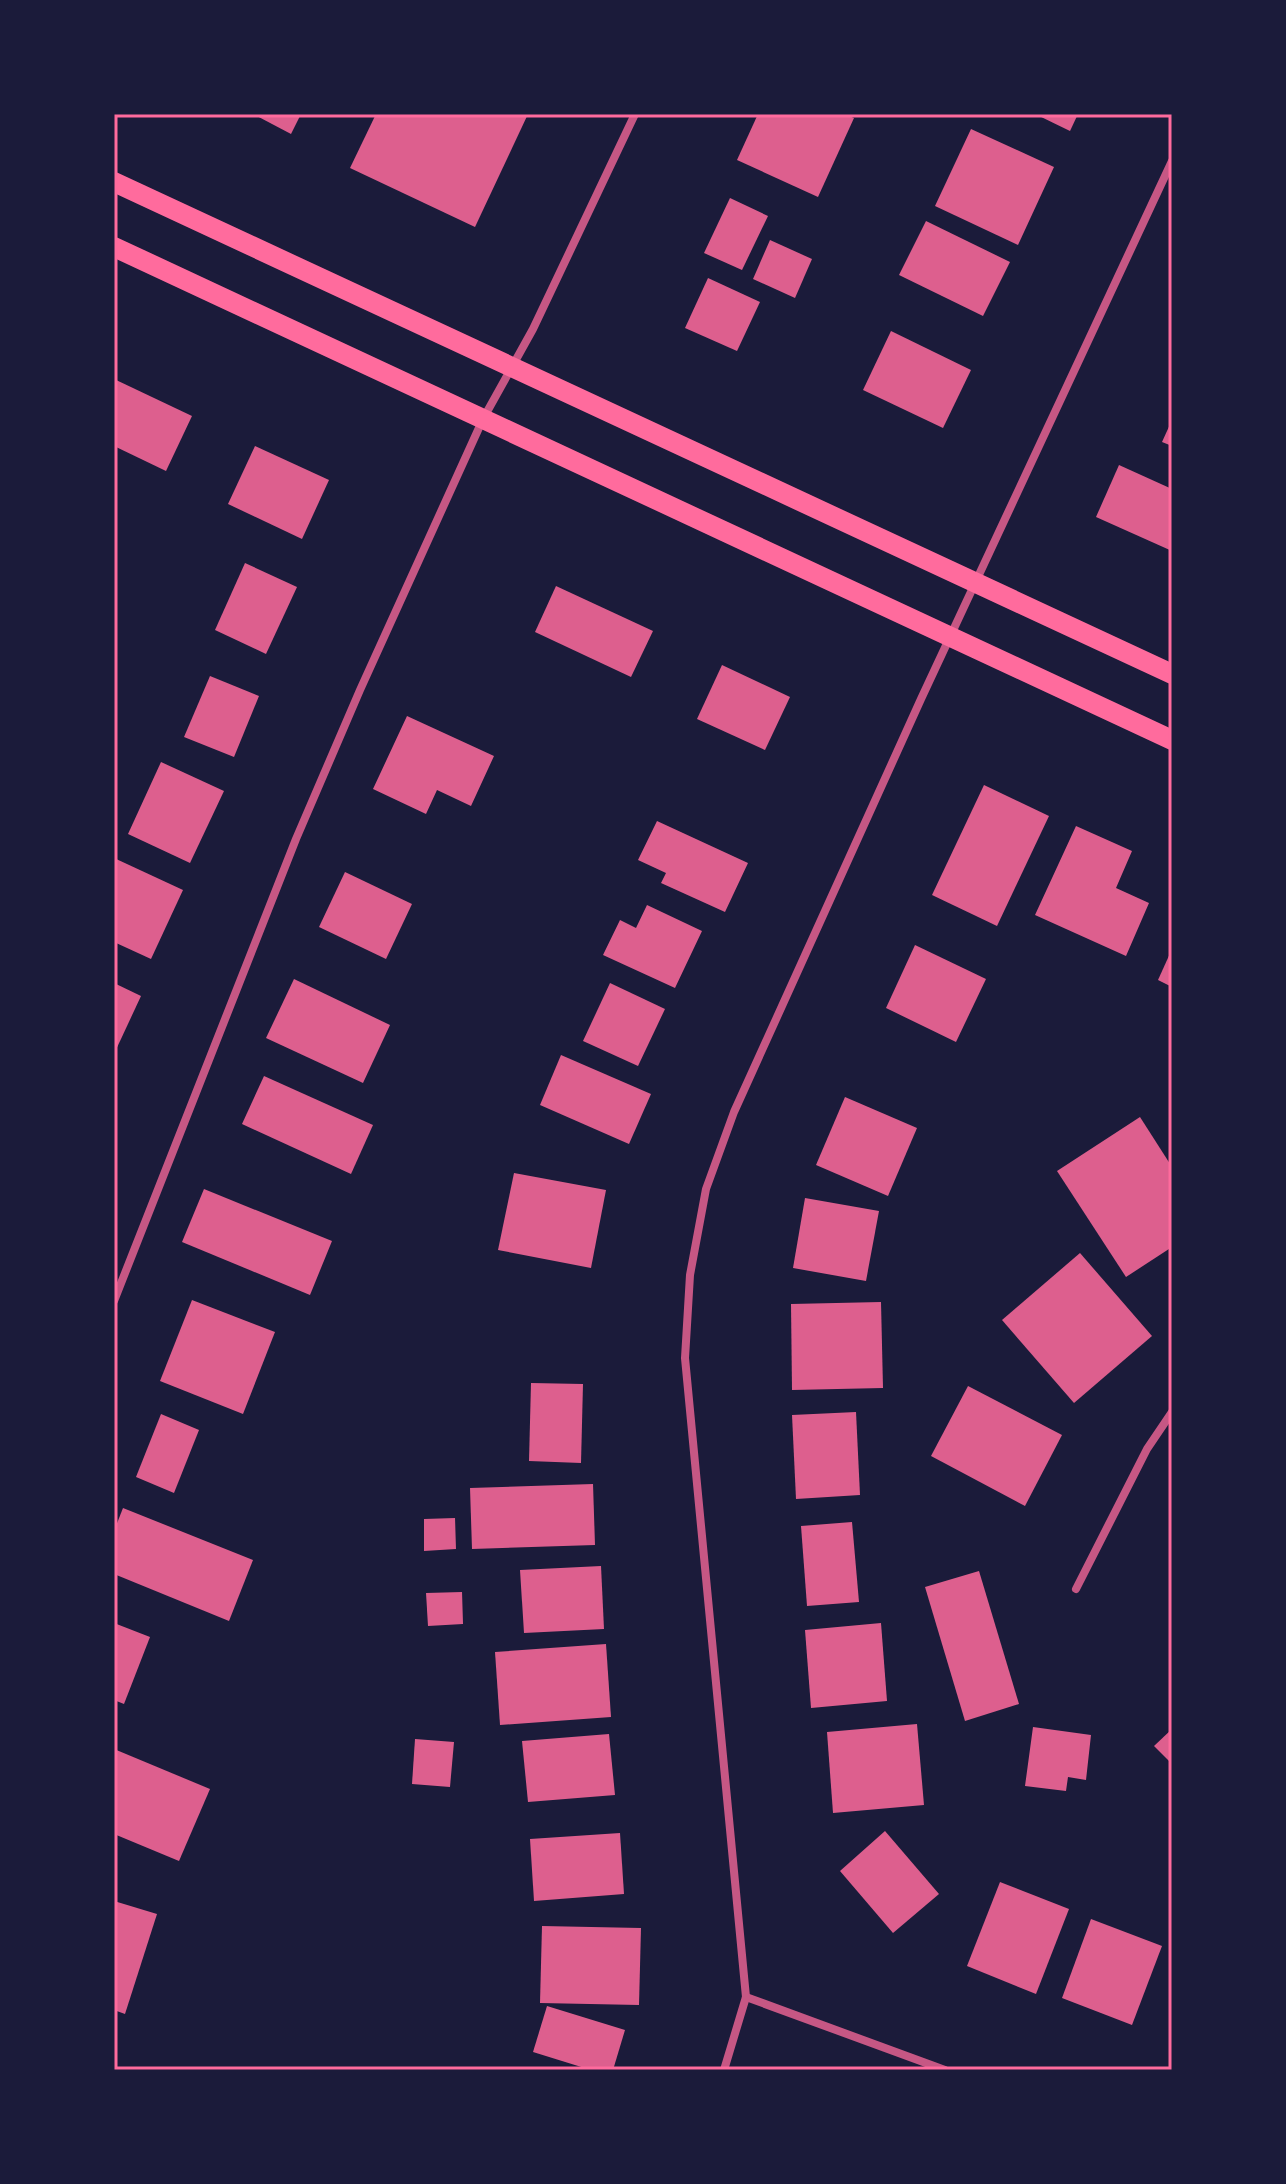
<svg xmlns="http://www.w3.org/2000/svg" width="1286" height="2184" font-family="'Public Sans',sans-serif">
<rect width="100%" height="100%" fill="#1b1b3a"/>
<g fill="#dd5f8e">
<polygon points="253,114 301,114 291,134"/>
<polygon points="376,114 528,114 475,227 350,168"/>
<polygon points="758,114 844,114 854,118 818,197 737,160"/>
<polygon points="1035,114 1078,114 1070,131"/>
<polygon points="971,129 1054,167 1018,245 935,206"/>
<polygon points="730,198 768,216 742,270 704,253"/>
<polygon points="926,221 1010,262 983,316 899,275"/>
<polygon points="770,240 812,259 795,298 753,279"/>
<polygon points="708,278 760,302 737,351 685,328"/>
<polygon points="891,331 971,370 943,428 863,390"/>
<polygon points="114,379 192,416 166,471 114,446"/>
<polygon points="1172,420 1172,446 1162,442"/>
<polygon points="255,446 329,480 302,539 228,504"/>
<polygon points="1119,465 1172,489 1172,551 1096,517"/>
<polygon points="245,563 297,587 266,654 215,630"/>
<polygon points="556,586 653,631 631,677 535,632"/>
<polygon points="722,665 790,697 765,750 697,719"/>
<polygon points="210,676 259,696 234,757 184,737"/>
<polygon points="407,716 494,756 471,806 437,790 426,814 373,789"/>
<polygon points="161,762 224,791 190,863 128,834"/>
<polygon points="984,785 1049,816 997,926 932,895"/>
<polygon points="657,821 748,863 725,912 661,883 666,873 638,860"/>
<polygon points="1076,826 1132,851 1116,888 1149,903 1126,956 1035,915"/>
<polygon points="114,858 183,890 151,959 114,942"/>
<polygon points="345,872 412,904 386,959 319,927"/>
<polygon points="647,905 702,931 675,988 603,955 620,920 636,928"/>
<polygon points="915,945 986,979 956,1042 886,1008"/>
<polygon points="1172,949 1172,987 1158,980"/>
<polygon points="294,979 390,1025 363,1083 266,1038"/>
<polygon points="114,983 141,996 114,1054"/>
<polygon points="610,983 665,1009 638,1066 583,1041"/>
<polygon points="561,1055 651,1094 629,1144 540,1105"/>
<polygon points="264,1076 373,1125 351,1174 242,1124"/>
<polygon points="845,1097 917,1128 888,1196 816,1165"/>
<polygon points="1140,1117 1172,1167 1172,1247 1126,1277 1057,1171"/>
<polygon points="514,1173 606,1190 591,1268 498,1250"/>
<polygon points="204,1189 332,1241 310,1295 182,1242"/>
<polygon points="805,1198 879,1211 866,1281 793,1268"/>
<polygon points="1080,1253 1152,1336 1074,1403 1002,1320"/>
<polygon points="192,1300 275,1332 243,1414 160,1381"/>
<polygon points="881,1302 883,1388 792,1390 791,1304"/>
<polygon points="531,1383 583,1384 581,1463 529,1461"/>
<polygon points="968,1386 1062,1435 1025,1506 931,1456"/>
<polygon points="856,1412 860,1495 796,1499 792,1415"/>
<polygon points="161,1414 199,1430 174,1493 136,1477"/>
<polygon points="593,1484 595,1545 472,1549 470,1488"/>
<polygon points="123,1508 253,1560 229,1621 114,1574 114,1531"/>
<polygon points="455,1518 456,1549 424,1551 424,1519"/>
<polygon points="852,1522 859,1602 807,1606 801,1526"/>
<polygon points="601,1566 604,1629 524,1633 520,1570"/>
<polygon points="979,1571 1019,1704 965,1721 925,1587"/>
<polygon points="462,1592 463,1624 428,1626 426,1593"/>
<polygon points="114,1623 150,1637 124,1704 114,1700"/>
<polygon points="881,1623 887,1701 811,1708 805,1630"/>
<polygon points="606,1644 611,1717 500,1725 495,1652"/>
<polygon points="917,1724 924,1805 833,1813 827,1732"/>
<polygon points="1033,1727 1091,1735 1086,1780 1068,1777 1066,1791 1025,1786"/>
<polygon points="1172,1729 1172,1764 1154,1746"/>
<polygon points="609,1734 615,1795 528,1802 522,1741"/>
<polygon points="415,1739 454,1742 450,1787 412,1784"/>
<polygon points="114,1749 210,1789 179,1861 114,1834"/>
<polygon points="885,1831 939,1894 893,1933 840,1871"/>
<polygon points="620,1833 624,1894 534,1901 530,1839"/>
<polygon points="1000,1882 1069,1909 1036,1994 967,1966"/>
<polygon points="114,1901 157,1914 125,2014 114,2010"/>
<polygon points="1091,1919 1162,1946 1132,2025 1062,1998"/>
<polygon points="542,1926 641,1928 639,2005 540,2003"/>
<polygon points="547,2006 625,2030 613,2070 591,2070 533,2052"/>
</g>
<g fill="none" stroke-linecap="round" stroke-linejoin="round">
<g stroke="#c65784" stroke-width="8">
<polyline points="114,1301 296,839 360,690 483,419 533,329 635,114"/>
<polyline points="1076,1589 1147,1449 1172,1412"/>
<polyline points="746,1997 945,2070"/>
<polyline points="724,2070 746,1997 685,1358 690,1275 706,1189 734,1112 921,699 1172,161"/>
</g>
<g stroke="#ff6b9d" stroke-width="20">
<polyline points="114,182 1172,674"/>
<polyline points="114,247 1172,740"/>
</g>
</g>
<rect width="1286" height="2184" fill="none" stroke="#1b1b3a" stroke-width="232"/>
<rect x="116" y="116" width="1054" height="1952" fill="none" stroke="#ff6b9d" stroke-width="3"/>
</svg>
